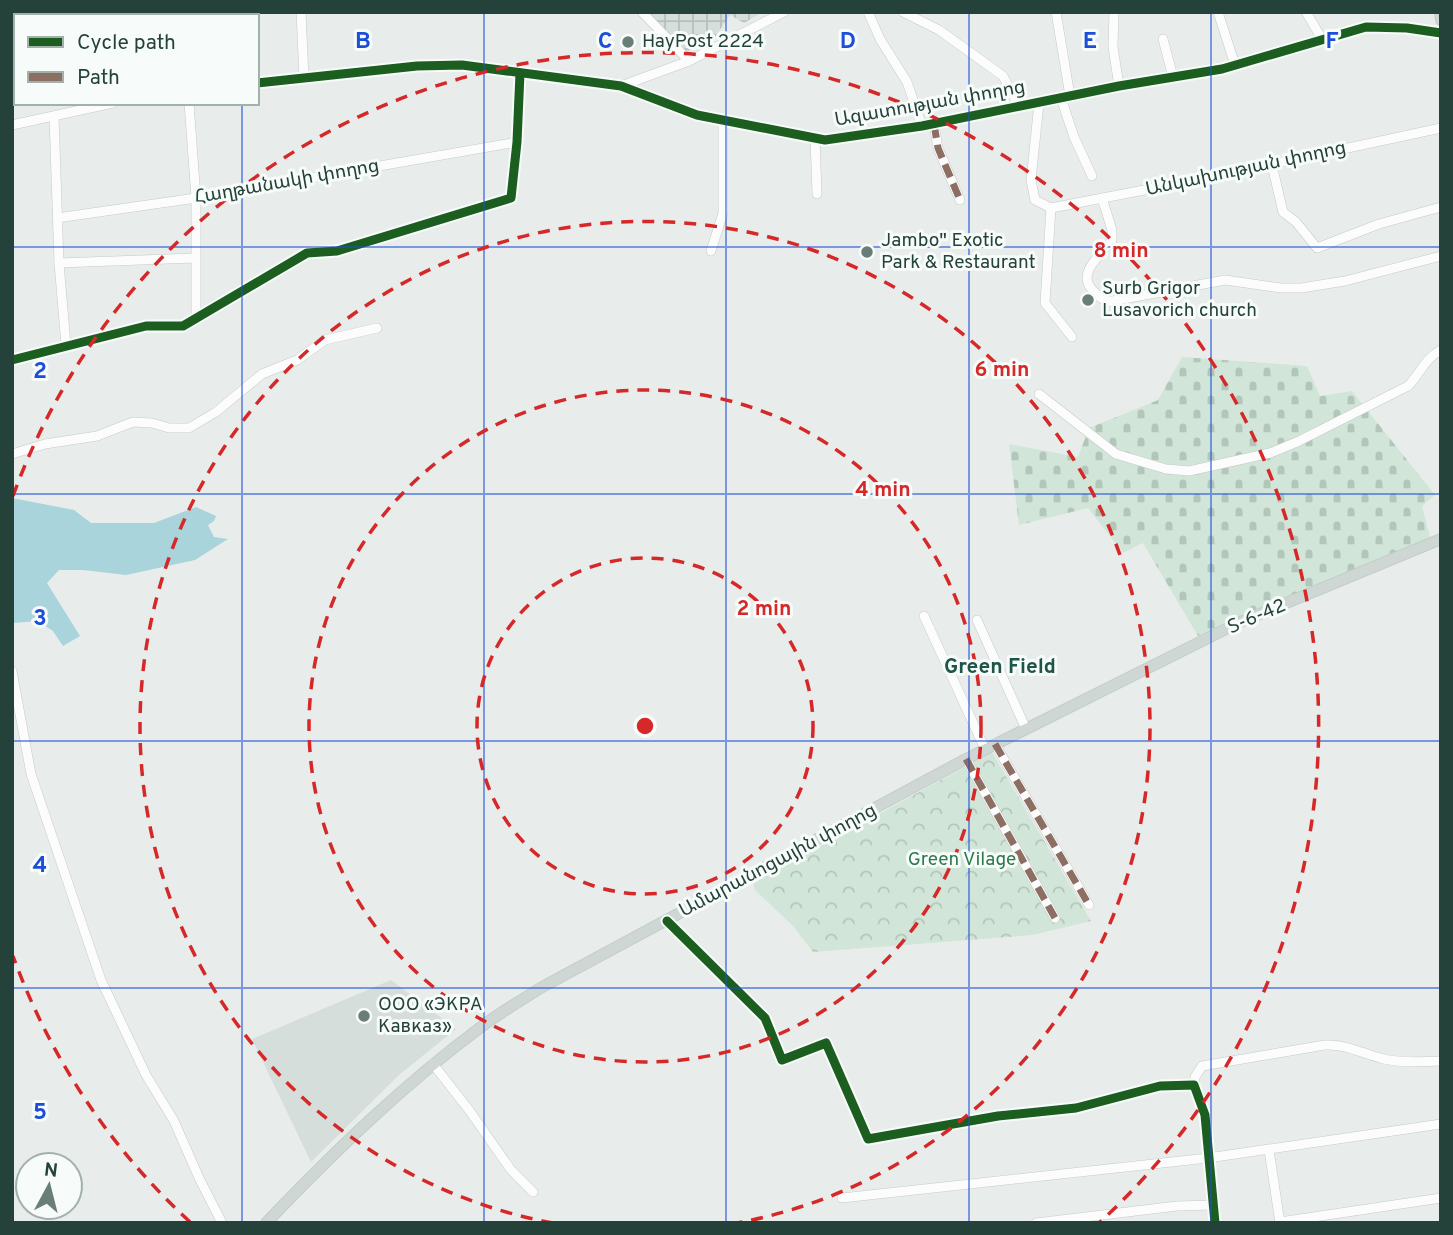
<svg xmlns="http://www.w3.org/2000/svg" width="1453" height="1235" font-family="Overpass,'Noto Sans Armenian',sans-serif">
<defs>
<pattern id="industrial-grid" width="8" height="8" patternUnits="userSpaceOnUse" patternTransform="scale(1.75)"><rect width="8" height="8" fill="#d6dedb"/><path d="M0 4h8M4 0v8" fill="none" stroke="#b8c0bd"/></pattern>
<pattern id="forest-crowns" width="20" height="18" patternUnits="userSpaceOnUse" patternTransform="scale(1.75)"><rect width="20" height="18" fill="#d1e6d8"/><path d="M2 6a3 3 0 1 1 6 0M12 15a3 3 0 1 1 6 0" fill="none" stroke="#b3c6ba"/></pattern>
<pattern id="cemetery-stones" width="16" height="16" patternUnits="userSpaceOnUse" patternTransform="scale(1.75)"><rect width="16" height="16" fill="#d1e6d8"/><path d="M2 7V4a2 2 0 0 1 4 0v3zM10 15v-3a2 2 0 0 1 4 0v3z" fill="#b3c6ba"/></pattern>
</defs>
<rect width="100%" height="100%" fill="#e8edeb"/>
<polygon fill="#d6dedb" points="391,980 456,1029 399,1075 311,1162 252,1039"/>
<polygon fill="url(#industrial-grid)" points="647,12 763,12 744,23 730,15 715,37 687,52"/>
<polygon fill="url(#forest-crowns)" points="992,752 1091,921 1033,935 813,952 794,927 755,890 753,883"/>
<polygon fill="url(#cemetery-stones)" points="1182,357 1307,366 1320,396 1352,391 1435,495 1422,506 1430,537 1198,636 1143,543 1123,553 1088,508 1019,525 1009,444 1078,457 1089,428 1158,400"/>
<polygon fill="#a9d4db" points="12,498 74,510 91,523 154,523 196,507 216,516 214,521 208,525 214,537 228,539 195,560 126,575 83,570 59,570 47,583 80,636 63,646 53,631 38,621 12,623"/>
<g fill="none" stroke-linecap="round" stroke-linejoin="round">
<defs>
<g id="minor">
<polyline points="216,12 216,16"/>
<polyline points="301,12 304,78"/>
<polyline points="642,12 689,61"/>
<polyline points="868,12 880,39 907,82 922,126"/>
<polyline points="903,12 939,30 1003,76 1019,107"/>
<polyline points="1056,12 1070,96"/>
<polyline points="1114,12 1113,47 1119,86"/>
<polyline points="1218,12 1235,65"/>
<polyline points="1306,12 1322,39"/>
<polyline points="1163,39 1173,77"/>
<polyline points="257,83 417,66 462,65 621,86 697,115 825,140 922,126 1119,86 1222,69 1366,27 1407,28 1441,33"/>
<polyline points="621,86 689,61 784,12"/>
<polyline points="1061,98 1074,137 1092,176"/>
<polyline points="189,103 196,198 196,318"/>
<polyline points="1039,103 1031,180 1035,200 1051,208"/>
<polyline points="54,116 59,263 66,345"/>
<polyline points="934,124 938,148 960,200"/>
<polyline points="12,125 113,103"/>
<polyline points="815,138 817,194"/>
<polyline points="1272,165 1283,212 1296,222 1317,248 1379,224 1441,207"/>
<path d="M1102,198L1112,230V240C1092,265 1070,279 1107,302L1225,280L1281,288H1301L1345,281L1441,256"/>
<polyline points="1051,208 1227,174 1441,128"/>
<polyline points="1051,208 1045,303 1072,337"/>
<polyline points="57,218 196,198 517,142"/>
<polyline points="711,251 723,213 723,120"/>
<polyline points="59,263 195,258"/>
<polyline points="12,360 146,326 183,326 307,253 337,251 511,198 517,142 520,73"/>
<path d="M1039,394L1116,454L1166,469L1189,471L1270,453L1297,442L1408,386C1421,373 1424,359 1441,350"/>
<polyline points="12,454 45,444 97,436 133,422 152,423 169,428 189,428 216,412 262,374 297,360 325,340 377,328"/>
<polyline points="924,616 985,749"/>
<polyline points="977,620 1026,729"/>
<polyline points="12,671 31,774 101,980 146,1075 174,1121 199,1178 222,1223"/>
<polyline points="995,744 1089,905"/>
<polyline points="966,759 1055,918"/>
<polyline points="667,921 765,1018 782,1060 826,1043 868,1139 998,1116 1076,1108 1160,1086 1194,1085 1205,1115 1215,1223"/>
<polyline points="433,1064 469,1110 511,1170 533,1192"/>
<path d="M1194,1085L1195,1077L1202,1066L1325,1045C1347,1044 1363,1054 1384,1059C1402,1063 1423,1062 1441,1061"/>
<polyline points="1269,1150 1280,1223"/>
<polyline points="842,1198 1208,1158 1441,1124"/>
<polyline points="1280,1222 1441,1198"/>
<polyline points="1036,1223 1177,1206 1212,1205"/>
</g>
<g id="major">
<polyline points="1440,12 1441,20"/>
<path d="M266,1223C333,1153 403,1085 481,1027C501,1012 523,999 544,986L966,759L1238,623L1441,539"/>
</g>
</defs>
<use href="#minor" stroke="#c5cac8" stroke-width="10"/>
<use href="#major" stroke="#c3ccc9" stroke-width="12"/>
<use href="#minor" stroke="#fcfcfc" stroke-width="9"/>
<use href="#major" stroke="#cfd7d5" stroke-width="10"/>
<g stroke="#8d6e63" stroke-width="7" stroke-dasharray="14 7" stroke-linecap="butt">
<polyline points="934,124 938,148 960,200"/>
<polyline points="995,744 1089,905"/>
<polyline points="966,759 1055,918"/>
</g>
<defs>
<g id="cycleway">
<polyline points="257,83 417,66 462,65 621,86 697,115 825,140 922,126 1119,86 1222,69 1366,27 1407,28 1441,33"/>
<polyline points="12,360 146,326 183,326 307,253 337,251 511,198 517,142 520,73"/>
<polyline points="667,921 765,1018 782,1060 826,1043 868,1139 998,1116 1076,1108 1160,1086 1194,1085 1205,1115 1215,1223"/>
</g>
</defs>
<use href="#cycleway" stroke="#f7fbf9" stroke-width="13"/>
<use href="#cycleway" stroke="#1b5e20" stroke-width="9"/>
</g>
<path fill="none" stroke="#1d4ed8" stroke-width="2" stroke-opacity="0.55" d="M242,12V16M484,12V1223M726,12V1223M969,12V1223M1211,12V1223M242,103V1223M12,247H1441M12,494H1441M12,741H1441M12,988H1441"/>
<g fill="none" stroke="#d62828" stroke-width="3.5" stroke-dasharray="12 9">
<circle cx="645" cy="726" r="168"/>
<circle cx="645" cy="726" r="336"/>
<path d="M553 1223A505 505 0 1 1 737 1223"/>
<path d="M190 1222A673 673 0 0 1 13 956M13 496A673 673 0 1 1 1100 1222"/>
</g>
<g fill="#697e78" stroke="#f7fbf9" stroke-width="2.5">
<circle cx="628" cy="42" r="7"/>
<circle cx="867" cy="252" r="7"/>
<circle cx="1088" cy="300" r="7"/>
<circle cx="364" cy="1016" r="7"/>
</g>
<g text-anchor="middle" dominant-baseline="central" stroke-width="6" stroke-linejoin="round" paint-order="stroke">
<g font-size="19" fill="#24423a" stroke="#f7fbf9" text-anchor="start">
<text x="642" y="42">HayPost 2224</text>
<text x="881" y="241">Jambo" Exotic<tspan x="881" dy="22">Park &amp; Restaurant</tspan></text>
<text x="1102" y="289">Surb Grigor<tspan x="1102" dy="22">Lusavorich church</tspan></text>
<text x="378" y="1005">ООО «ЭКРА<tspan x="378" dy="22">Кавказ»</tspan></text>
</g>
<g font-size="19" fill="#24423a" stroke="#f7fbf9">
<text transform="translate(930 104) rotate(-10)">Ազատության փողոց</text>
<text transform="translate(1246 169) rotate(-12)">Անկախության փողոց</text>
<text transform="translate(287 182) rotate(-10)">Հաղթանակի փողոց</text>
<text transform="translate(1257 617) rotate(-23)">Տ-6-42</text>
<text transform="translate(778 861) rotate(-28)">Ամարանոցային փողոց</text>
</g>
<g font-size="19" fill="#2d7a4b" stroke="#f7fbf9">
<text x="962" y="860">Green Vilage</text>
</g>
<g font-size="21" font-weight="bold" fill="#1f5548" stroke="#f7fbf9">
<text x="1000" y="667">Green Field</text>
</g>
</g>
<g font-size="23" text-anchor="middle" font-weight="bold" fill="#1d4ed8" stroke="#f7fbf9" stroke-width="6" stroke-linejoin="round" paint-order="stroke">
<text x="363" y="48">B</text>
<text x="605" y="48">C</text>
<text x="848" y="48">D</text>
<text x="1090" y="48">E</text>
<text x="1332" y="48">F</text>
<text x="40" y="378">2</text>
<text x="40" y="625">3</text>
<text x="40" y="872">4</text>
<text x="40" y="1119">5</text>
</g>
<circle cx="645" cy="726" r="10" fill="#d62828" stroke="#f7fbf9" stroke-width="3.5"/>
<g font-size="21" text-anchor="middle" font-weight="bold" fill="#d62828" stroke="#f7fbf9" stroke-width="6" stroke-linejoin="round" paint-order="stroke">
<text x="1121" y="257">8 min</text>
<text x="1002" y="376">6 min</text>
<text x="883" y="496">4 min</text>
<text x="764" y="615">2 min</text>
</g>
<rect width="1453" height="1235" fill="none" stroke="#24423a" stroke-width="28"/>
<rect x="14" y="14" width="245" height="91" fill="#f7fbf9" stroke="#a3b1ad" stroke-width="2"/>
<rect x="28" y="37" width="35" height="10" fill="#1b5e20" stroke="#a3b1ad" stroke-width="2"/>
<text x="77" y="49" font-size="21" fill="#24423a">Cycle path</text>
<rect x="28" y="72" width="35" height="10" fill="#8d6e63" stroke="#a3b1ad" stroke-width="2"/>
<text x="77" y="84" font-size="21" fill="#24423a">Path</text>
<g transform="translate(49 1186) rotate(7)"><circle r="33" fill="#f7fbf9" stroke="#a3b1ad" stroke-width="2"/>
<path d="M0-5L12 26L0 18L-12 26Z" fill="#697e78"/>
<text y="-10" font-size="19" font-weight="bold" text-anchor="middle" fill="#24423a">N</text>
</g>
</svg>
